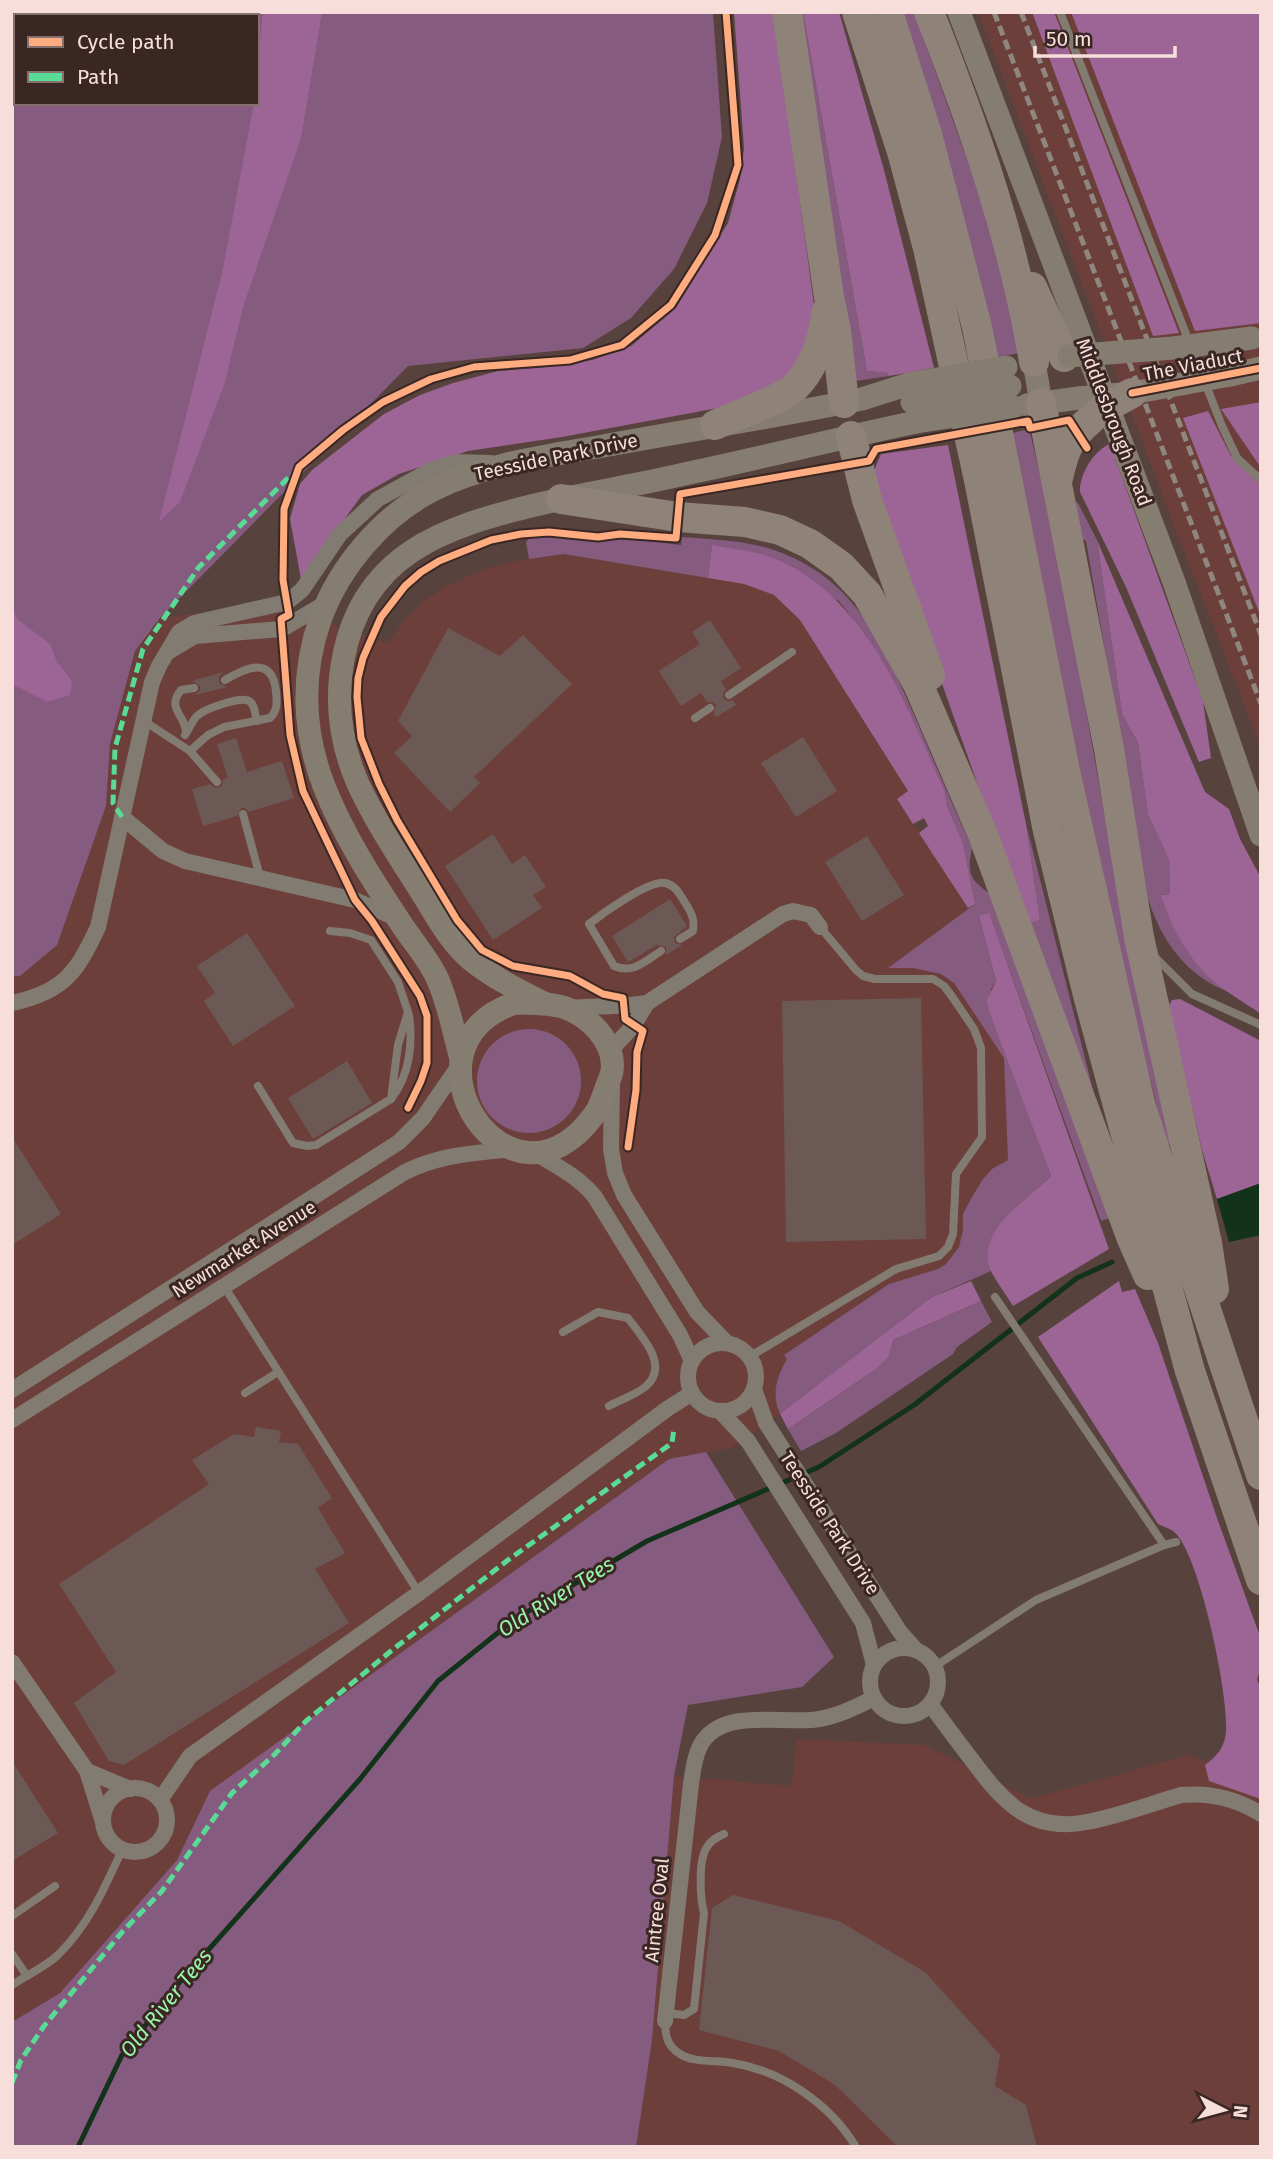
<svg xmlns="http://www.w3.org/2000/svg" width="1273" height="2159" font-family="'Fira Sans',sans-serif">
<rect width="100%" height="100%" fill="#58423e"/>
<g fill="#6c3f3a">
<polygon points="978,12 1261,12 1261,748 1185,554"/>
<polygon points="564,554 744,584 774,595 800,620 908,792 897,800 969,908 1051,1176 989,1257 991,1271 932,1297 818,1387 731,1448 669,1459 210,1791 177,1860 60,1993 12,2022 12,976 20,976 106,806 110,744 135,651 160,618 272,604 388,643 405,619 425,600 445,587 487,568 520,560"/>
<polygon points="797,1739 925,1745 1030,1799 1188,1755 1261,1781 1261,2147 636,2147 652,2040 674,1776 791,1786"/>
</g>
<g fill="#865b80" fill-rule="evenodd">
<path d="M12,12H713L722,137L707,203L674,269L631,318L583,348L408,366L160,618L135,651L110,744L106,806L57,945L20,976H12ZM16,16H257V103H16Z"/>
<polygon points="801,12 803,12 867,371 889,373 889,376 849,382"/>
<polygon points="903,12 914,12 982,201 1024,352 993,358"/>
<polygon points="1029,429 1054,530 1122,914 1173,1145 1167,1145 1108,916 1009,434"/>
<path d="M1075,502L1078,503L1097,540L1122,714L1138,743L1148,813L1169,860L1170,894L1161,895L1211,979L1229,992C1187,977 1160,939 1148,898L1086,541L1080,537Z"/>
<path d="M555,535L602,542L620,538L681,545L682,537C715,540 750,540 782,553C861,584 887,654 919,726C936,767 954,807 972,848C967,872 969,879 989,893L1110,1218L1101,1221L989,914L979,916L996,981L991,989L989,1012L1051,1176C1020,1205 983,1225 991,1271L932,1297L818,1387L780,1414C771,1394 777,1376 787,1359L784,1355L889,1284L938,1269L946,1264L959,1247L963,1230V1214L972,1197L983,1179L992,1169L1008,1160L1004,1058L954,983L941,974L913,968H888L975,904L963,843L947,806L945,792L907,708L866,636L839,601L712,545L708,578L564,554L529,559L526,542L530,537Z"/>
<polygon points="1026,824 1095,1098 1027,924 1040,920"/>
<circle cx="529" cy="1081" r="52"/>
<polygon points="981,1301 992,1322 957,1347 953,1354 836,1433 801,1451 788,1429 876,1369 889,1357 893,1340"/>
<polygon points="706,1452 834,1657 802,1687 688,1705 674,1776 652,2040 636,2147 12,2147 12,2022 60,1993 177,1860 210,1791 669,1459"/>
</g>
<g fill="#9c6595">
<polygon points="263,12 322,12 301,138 243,307 225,382 180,502 159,522 223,269 254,103 257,103 257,71"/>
<polygon points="734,12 774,12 815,312 799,368 745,403 562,437 468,451 399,474 362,495 301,579 290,519 300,484 312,470 384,414 420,395 453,383 498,371 546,367 592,360 631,346 675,309 728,223 740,179 744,148"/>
<polygon points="803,12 839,12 884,170 934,368 889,376 888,373 867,371"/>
<polygon points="1032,12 1054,12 1179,333 1153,336"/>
<polygon points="1071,12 1261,12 1261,323 1195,331"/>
<polygon points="1261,402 1261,468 1221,409"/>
<polygon points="1208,411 1231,456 1261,486 1261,617 1183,418"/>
<path d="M1110,444L1203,701L1211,758L1199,762L1126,587L1080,492C1079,475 1094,450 1110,444Z"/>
<polygon points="948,445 1026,824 1040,920 1027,924 870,480 881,454"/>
<path d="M1097,540L1205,792L1229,809L1240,839L1261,878V1014C1245,1003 1226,992 1211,979C1188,958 1170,925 1161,895L1170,894L1169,860L1148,814L1138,743L1122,714Z"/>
<path d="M712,545C730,549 752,550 770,557C866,593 906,705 945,792L947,806L963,843L975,904L968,908L919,833L928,826L924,818L913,824L897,799L908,791L800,620L774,595L744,584L708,578Z"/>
<polygon points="12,606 17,619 50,644 57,662 72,681 70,695 47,702 12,684"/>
<path d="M989,913L1109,1249L1013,1306C1006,1295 998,1284 992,1273C972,1232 1027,1200 1051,1176L989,1012L987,1000L996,981L979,916Z"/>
<polygon points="1180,999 1261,1041 1261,1183 1217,1199 1202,1150 1170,1013 1169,1005 1172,1000"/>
<polygon points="971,1281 981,1301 893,1340 889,1357 876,1369 788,1429 780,1414 932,1297"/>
<path d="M1119,1281L1122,1292L1135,1289L1158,1343L1217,1518L1261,1639V1665L1257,1680L1261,1688V1799L1209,1781L1205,1765C1217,1756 1225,1747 1226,1731C1229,1696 1199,1550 1173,1531C1169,1528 1162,1526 1158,1524L1038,1337Z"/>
</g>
<polygon fill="#123219" points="1261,1183 1261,1235 1229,1242 1217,1199"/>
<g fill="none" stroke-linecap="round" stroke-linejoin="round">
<polyline stroke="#123219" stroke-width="5" points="78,2147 122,2055 178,1984 360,1779 438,1681 515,1619 647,1541 819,1467 914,1405 1077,1278 1112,1262"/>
</g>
<g fill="#6c5956">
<polygon points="710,620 741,668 721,681 726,689 723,693 723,698 727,701 733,700 736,705 716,717 714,713 716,705 712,702 707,702 701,693 681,706 659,671 700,644 692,632"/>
<polygon points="448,628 500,656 523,635 572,684 474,777 480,783 450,812 394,753 412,736 398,721"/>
<polygon points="223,672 219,677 219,683 227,687 195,695 200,691 200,686 192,681"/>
<polygon points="803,737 837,791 796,817 761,763"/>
<polygon points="236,738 247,772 282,761 294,798 249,812 245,808 241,808 237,816 203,826 192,789 210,784 216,788 222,786 223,780 228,778 217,744"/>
<polygon points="493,834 512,864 525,855 546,887 533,895 542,908 493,940 445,866"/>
<polygon points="867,836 904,895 862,921 825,862"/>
<polygon points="670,899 687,926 674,937 675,943 682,945 666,955 666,947 657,945 628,962 612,936"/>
<polygon points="247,933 295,1006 233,1046 204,1001 215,993 197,966"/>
<polygon points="921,998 926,1239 786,1242 782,1001"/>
<polygon points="347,1061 372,1103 313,1139 288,1098"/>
<polygon points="12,1137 61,1214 12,1245"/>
<polygon points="256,1427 281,1431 279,1442 298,1444 332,1498 318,1508 345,1553 315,1569 349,1623 124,1765 109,1761 74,1703 116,1672 59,1584 209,1484 192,1460 234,1434 254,1437"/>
<polygon points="12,1761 58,1833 12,1861"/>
<polygon points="733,1895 839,1921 925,1972 1000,2055 995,2086 1026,2105 1037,2147 898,2147 834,2084 779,2051 699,2030 712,1908"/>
</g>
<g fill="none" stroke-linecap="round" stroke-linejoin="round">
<g stroke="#827b71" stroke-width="8">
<polyline points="1060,12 1222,426 1237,458 1261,480"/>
<polyline points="729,695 792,652"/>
<polyline points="695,718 710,708"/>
<polyline points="144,721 190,751 217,782"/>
<path d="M186,732C185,714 166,709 181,690L194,688"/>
<path d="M185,735C189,729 192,721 197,716C204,709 241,696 249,701C255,704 255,715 257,721"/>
<path d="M190,751L208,735L224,727L270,718C278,710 277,702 276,691C272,656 247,667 225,680"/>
<polyline points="243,814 260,877"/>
<path d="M661,951C646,961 633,974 614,966L589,924C603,913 649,880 665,883C675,885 679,893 684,901C691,912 695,918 693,931L680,939"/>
<polyline points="1154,956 1192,994 1261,1025"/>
<polyline points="258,1086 293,1143 307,1146 316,1145 391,1099 398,1045 408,1012 398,982 371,940 350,933 330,931"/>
<path d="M391,1099C410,1075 413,1043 409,1015"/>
<polyline points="224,1286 419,1593"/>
<polyline points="995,1297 1164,1545"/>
<path d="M563,1332L598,1312L628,1318C641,1336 671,1366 645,1387C635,1395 620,1400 609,1406"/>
<polyline points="749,1357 896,1269 939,1256 948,1247 953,1234 956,1174 982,1137 981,1048 974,1029 951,995 944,986 933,979 875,979 863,976 856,970 820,927"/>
<polyline points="245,1393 278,1372"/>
<polyline points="934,1667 1036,1600 1164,1545 1176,1542"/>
<polyline points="12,1916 55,1886"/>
<polyline points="12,1954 27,1976"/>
<path d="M12,1985C27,1975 45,1967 58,1955C89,1924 104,1889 122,1850"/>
<path d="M666,2013L684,2015L694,2009L704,1913C700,1898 698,1860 707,1847C711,1840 717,1837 724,1834"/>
<path d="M665,2021C665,2035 667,2046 680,2054C694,2063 716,2060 733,2063C782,2071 830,2104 856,2147"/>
</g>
<g stroke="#827b71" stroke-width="16">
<polyline points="170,651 195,636 282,629 326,603"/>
<polyline points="122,817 163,851 185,861 355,900 398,919"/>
<path d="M12,1003C64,992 77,972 98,927L152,682L159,666L179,632L194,623L287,602L302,590L340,534L378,499L431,470L456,462L491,463"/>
<path d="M569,1008C595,1006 621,1007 647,1003L783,914L793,911L811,915L820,927"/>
<polyline points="610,1051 633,1026 647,1003"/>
<polyline points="612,1086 611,1149 615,1173 624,1195 697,1312 727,1343"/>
<path d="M535,1153C557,1166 579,1177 595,1197L680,1335L692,1361"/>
<circle cx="722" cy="1377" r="34"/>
<polyline points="754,1389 766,1423 900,1632 916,1650"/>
<polyline points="12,1390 399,1142 423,1118 460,1064"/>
<polyline points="720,1411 748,1441 863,1623 874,1665"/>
<path d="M12,1420L405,1172C442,1154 471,1154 511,1149"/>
<circle cx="904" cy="1682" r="34"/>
<polyline points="12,1662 87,1771 103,1822"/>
<path d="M930,1704C944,1723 958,1742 972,1760C1003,1802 1030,1833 1087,1822C1119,1816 1150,1804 1181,1795C1211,1793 1235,1798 1261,1814"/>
<polyline points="87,1771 130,1789"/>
<circle cx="135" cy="1820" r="32"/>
<polyline points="160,1800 190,1756 419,1593 667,1409 692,1393"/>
<path d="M665,2021L691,1784C693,1771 694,1758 700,1746C720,1708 777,1723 812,1720C834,1718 854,1708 874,1698"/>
</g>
<g stroke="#867d71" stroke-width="23">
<polyline points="959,12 1174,582 1261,835"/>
<polyline points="1034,362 1041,403"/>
<polyline points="1230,375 1261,368"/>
<polyline points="1027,405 1079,398"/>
<path d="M515,1003C532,1003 548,1003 563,1007C588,1015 616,1042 612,1071C611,1077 607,1085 605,1091C602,1099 599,1109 594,1115C509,1231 389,1046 515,1003Z"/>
<path d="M544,1003C518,990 492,977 470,959C451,943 438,919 425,898C402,861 378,826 359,786C341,746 335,703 343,660C362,554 444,527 535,505C586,493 638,485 689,473C765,457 840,438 916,422"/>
<path d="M461,1059C454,1034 449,1005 438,980C430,961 414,943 402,925C373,881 343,835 324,786C303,732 301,675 320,620C339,567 382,516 433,490C485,464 546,456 603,446C689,430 776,417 862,399L909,384"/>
</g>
<g stroke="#8e8279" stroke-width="30">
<polyline points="787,12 829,297 836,330 844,403"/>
<polyline points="857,12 903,155 928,248 979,480 1048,831 1088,995 1190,1371 1261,1580"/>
<polyline points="888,12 927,134 977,327 1065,771 1140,1103 1185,1246 1261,1475"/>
<path d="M929,12C974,126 1014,241 1034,362"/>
<polyline points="1032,287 1064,357"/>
<polyline points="1041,403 1109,749 1139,937 1207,1243 1214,1289"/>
<path d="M715,425C734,416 781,400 795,387C815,368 823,338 827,311"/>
<polyline points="851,436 867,500 930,675"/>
<path d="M1058,478C1064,451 1068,439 1089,421"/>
<polyline points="561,499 678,517 745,522 780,530 810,544 841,566 867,594 918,684 983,835 1132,1239 1148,1275"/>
</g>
<g stroke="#8f867f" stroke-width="5" stroke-dasharray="10 5" stroke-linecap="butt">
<polyline points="994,12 1261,704"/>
<polyline points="1021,12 1261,635"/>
</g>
<g stroke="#867d71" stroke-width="23">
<polyline points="1069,356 1173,348 1252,338"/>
<polyline points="909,384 1006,367"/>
<polyline points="1079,398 1132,393 1230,375"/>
<polyline points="912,402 1010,386"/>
<polyline points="916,422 1014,407"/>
</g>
<polyline stroke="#8e8279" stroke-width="30" points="1089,421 1101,410 1132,393"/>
<g stroke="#5adb95" stroke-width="5" stroke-dasharray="10 5" stroke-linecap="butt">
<polyline points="122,817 113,803 115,748 143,649 199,567 292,474"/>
<polyline points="12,2083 21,2060 44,2026 123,1931 162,1891 232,1793 274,1755 306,1721 391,1651 508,1560 672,1443 674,1428"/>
</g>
<defs>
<g id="cycleway">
<polyline points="1132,393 1261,368"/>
<polyline points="408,1108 421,1081 427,1063 427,1016 420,996 372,921 355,900 303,791 290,735 281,619 289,615 283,580 284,509 299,467 343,430 383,402 431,379 474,367 570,360 622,345 671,305 715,235 738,165 726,12"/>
<polyline points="628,1147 636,1090 637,1052 643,1031 625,1019 623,998 603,994 570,976 513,966 482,950 457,920 397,820 379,784 361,738 357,697 358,678 363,658 381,617 405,586 421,572 439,561 491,540 521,534 549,532 598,537 620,534 676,538 680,494 869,461 876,449 1028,421 1030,428 1069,420 1087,448"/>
</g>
</defs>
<use href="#cycleway" stroke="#3a2724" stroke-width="11"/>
<use href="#cycleway" stroke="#ffac80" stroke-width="7"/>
</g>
<g text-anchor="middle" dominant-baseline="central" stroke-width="6" stroke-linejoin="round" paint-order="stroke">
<g font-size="19" fill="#f8deda" stroke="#3a2724">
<text transform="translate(1193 365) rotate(-11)">The Viaduct</text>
<text transform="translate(1114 422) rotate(69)">Middlesbrough Road</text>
<text transform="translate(556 457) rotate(-12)">Teesside Park Drive</text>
<text transform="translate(244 1249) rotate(-32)">Newmarket Avenue</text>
<text transform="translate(830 1523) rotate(57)">Teesside Park Drive</text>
<text transform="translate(657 1910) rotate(-84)">Aintree Oval</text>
</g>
<g font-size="21" font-style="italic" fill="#98f4a8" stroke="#3a2724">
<text transform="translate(556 1597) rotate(-32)">Old River Tees</text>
<text transform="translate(166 2003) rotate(-51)">Old River Tees</text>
</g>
</g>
<rect width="1273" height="2159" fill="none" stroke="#f8deda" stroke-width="28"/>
<rect x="14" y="14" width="245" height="91" fill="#3a2724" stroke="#86706d" stroke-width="2"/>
<rect x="28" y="37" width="35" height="10" fill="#ffac80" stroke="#86706d" stroke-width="2"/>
<text x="77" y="49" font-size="21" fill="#f8deda">Cycle path</text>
<rect x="28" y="72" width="35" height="10" fill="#5adb95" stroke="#86706d" stroke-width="2"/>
<text x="77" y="84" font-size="21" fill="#f8deda">Path</text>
<g transform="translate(1224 2110) rotate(96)" stroke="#3a2724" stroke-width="5" paint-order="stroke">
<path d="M0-5L12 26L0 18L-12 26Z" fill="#f8deda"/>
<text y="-10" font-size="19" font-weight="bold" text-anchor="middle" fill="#f8deda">N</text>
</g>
<path d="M1035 46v10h140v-10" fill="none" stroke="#f8deda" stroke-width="3.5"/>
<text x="1046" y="46" font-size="21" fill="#f8deda" stroke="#3a2724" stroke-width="5" paint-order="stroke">50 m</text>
</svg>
